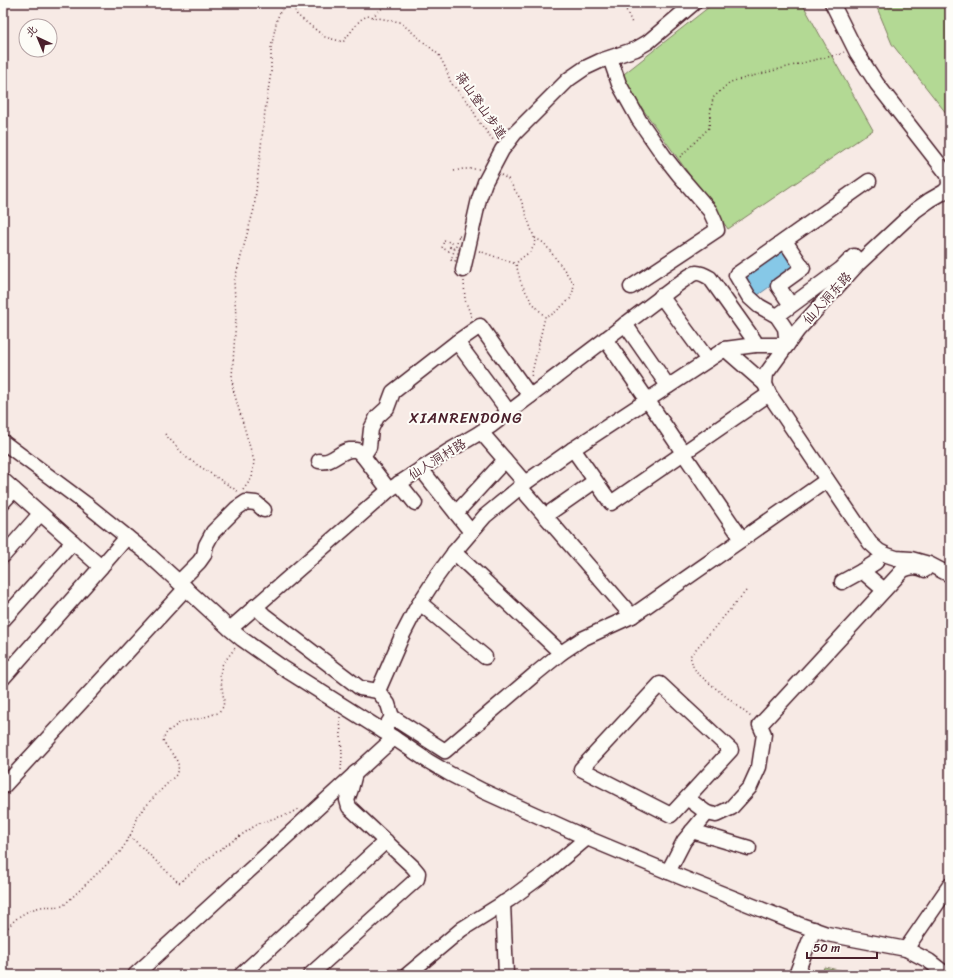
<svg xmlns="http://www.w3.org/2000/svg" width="953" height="978" font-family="Sriracha,'LXGW WenKai TC',sans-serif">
<rect width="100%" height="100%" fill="#f7eae5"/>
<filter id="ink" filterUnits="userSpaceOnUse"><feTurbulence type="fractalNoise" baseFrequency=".025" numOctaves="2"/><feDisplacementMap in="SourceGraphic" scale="8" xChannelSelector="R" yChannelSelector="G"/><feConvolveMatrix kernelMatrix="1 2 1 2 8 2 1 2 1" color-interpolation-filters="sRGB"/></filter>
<g filter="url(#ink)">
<g fill="#b3d994" stroke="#7e7c60">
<polygon points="714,3 802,3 873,130 728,229 620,77"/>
<polygon points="875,3 950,3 950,118 892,44"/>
<polygon points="824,967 863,975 822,975"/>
</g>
<polygon fill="#86c8e7" stroke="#6e849c" points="782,247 795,264 793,270 758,295 751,293 743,276"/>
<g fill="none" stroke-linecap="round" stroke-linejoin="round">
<defs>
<g id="minor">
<polyline points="832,3 857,53 877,84 948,175 949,183 948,188 944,192 930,200 916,210 857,265 798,330 766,374 765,384 769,394 870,543 879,551 887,555 896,558 911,559 929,564 950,575"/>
<polyline points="610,58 619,84 639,120 664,156 679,175 710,211 715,222 717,230 631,287"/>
<polyline points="785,241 803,268 778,286 791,305"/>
<polyline points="463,270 479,199 485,182 502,150 515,133 569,79 585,68 600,61 636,49 648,42 694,3"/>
<polyline points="661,296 708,360"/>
<polyline points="777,316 841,269 854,256"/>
<polyline points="625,324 668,386"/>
<path d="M605,339C652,405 696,473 742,539"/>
<polyline points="457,342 509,412"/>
<polyline points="725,349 755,345 787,345 785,328 777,316 759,306 749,297 736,275 869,181"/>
<path d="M481,432L492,425L681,282C694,273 695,269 710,278L754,340L755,345"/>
<polyline points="3,442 86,504 147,553 230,629 242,639 283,668 394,738 428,761 450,774 483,791 587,838 683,878 798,924 827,934 906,949 929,961 947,975"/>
<polyline points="573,449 611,503 769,394"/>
<polyline points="363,456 369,447 371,429 377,417 387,408 393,392 457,342 480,326 530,396"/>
<path d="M319,461C332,464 338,452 350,450C351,450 356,450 357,450L363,456L389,490"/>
<polyline points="421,469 471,532"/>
<polyline points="3,480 101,567 3,678"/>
<polyline points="399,483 415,503"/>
<polyline points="520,487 632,616"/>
<polyline points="3,502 14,490"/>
<polyline points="456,513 505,460"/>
<polyline points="545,516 595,481"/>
<polyline points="454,552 561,653"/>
<polyline points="3,556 40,514"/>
<polyline points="101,567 127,537"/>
<polyline points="862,571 876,562"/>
<polyline points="179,582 199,562 204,555 206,545 213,532 237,508 246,502 256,503 264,510"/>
<polyline points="842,582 862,571 884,590"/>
<polyline points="420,603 485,657"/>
<polyline points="255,606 264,615 360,688 378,691"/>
<polyline points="3,620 73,542"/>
<polyline points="230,629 389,490 447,452 481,432 525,483 573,449 725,349 765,384"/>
<polygon points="660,684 731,750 671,815 581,769"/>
<polyline points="392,717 388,704 378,691 402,636 417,607 437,576 456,550 485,516 525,483"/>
<polyline points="383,731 392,717 445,751 534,675 561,653 582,639 632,616 827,480"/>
<polyline points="3,787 186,588"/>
<path d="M707,813L716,815L731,808L750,787L759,767L764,734L760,725L903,570C911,567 917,566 925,570"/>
<polyline points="692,831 749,848"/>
<polyline points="668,872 684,841 707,813 687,798"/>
<polyline points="503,903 506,975"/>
<polyline points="906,949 950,885"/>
<polyline points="135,975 394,738"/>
<polyline points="241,975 386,841"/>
<polyline points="310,975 417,879 418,873 413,867 349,807 347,800 351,789 355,773"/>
<polyline points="407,975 462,929 510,899 544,874 587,838"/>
<polyline points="796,975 814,929"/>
</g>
</defs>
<use href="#minor" stroke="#4a1f2b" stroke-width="17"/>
<g stroke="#4a1f2b" stroke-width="1.5" stroke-dasharray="1 3" stroke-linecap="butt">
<polyline points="292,3 297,15 325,37 343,42 360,20 367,16 400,22 439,55 446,69 451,83 471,106 479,122 494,141"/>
<polyline points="623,3 632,23"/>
<polyline points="372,17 388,3"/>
<polyline points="680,157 709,128 710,115 713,98 730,82 810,61 841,54 844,52"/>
<polyline points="454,171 463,169 479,169"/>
<polyline points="501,175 508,179 521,200 534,237 535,244 531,251 519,260 516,264 521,283 531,301 545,317 531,377"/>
<polygon points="459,236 463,238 455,261 451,260"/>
<polyline points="535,238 544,243 563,268 574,284 573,291 570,299 553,314 545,317"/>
<polyline points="450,247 452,243 444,240 442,248 449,251 450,247 455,249"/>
<polyline points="479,251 516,264"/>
<polyline points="464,281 465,300 472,318"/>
<polyline points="165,434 187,458 239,492"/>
<polyline points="243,490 252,478 254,461 233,389 232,377 236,318 234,282 254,209 265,111 271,72 271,48 277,19 281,10 289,3"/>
<polyline points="746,591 690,656 693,666 697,673 751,717"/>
<polyline points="340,717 342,755 341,771"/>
<polyline points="130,836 179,883 215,853 259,823 289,814 298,809"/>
<path d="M3,934C13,920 23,911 41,907C48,906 56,907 63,906L120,852L126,843L132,832L137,816L156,795L176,775L179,766L176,759L167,747L163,740L167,732L181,722L198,719L218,713L223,707L224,701L220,675L222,665L235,648"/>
</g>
<use href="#minor" stroke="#fdfcf7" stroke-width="14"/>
</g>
</g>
<g text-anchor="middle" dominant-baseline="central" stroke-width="4" stroke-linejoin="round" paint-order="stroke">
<g font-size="13" fill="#4a1f2b" stroke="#fdfcf7">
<text transform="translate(481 105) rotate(55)">蒋山登山步道</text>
<text transform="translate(827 298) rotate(-48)">仙人洞东路</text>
<text transform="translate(437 459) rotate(-32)">仙人洞村路</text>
</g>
<g font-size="15" letter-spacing="1" fill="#4a1f2b" stroke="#fdfcf7">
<text x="466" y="418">XIANRENDONG</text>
</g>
</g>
<rect width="953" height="978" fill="none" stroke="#fdfcf7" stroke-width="16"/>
<rect x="8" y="8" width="937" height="962" fill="none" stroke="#4a1f2b" stroke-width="1.5" filter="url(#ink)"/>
<g transform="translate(38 38) rotate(316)"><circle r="19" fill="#fdfcf7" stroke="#b5a4a5"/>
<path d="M0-3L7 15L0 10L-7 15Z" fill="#4a1f2b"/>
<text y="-6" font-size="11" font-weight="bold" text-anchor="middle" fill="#4a1f2b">北</text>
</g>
<path d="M807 952v6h70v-6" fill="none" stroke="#4a1f2b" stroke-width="2"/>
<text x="813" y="952" font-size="12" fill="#4a1f2b" stroke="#fdfcf7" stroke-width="3" paint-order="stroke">50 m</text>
</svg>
